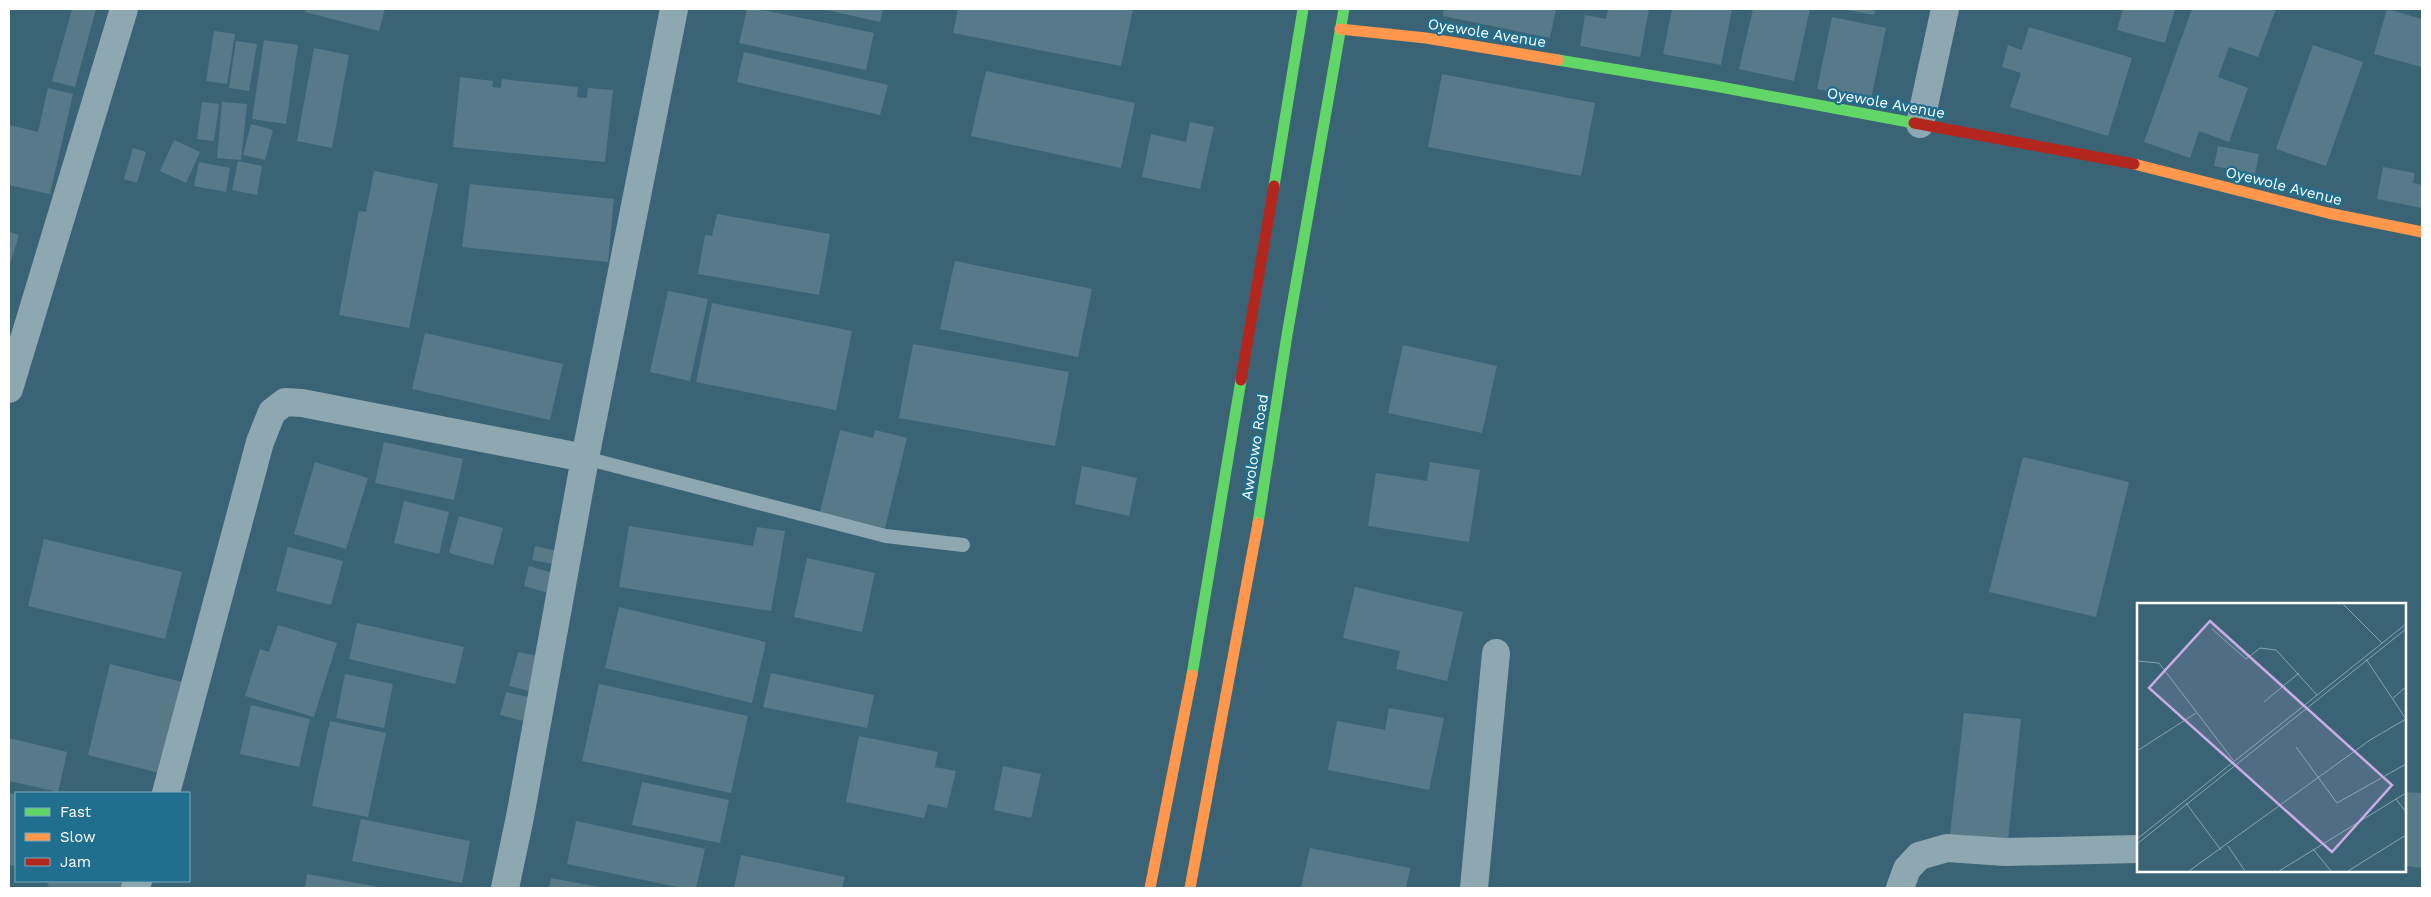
<svg xmlns="http://www.w3.org/2000/svg" width="2431" height="897" font-family="'Work Sans',sans-serif">
<rect width="100%" height="100%" fill="#3a6476"/>
<g fill="#587987">
<polygon points="72,9 96,9 75,87 52,81"/>
<polygon points="306,9 385,9 379,31 305,12"/>
<polygon points="747,9 758,9 874,33 866,70 739,43"/>
<polygon points="822,9 883,9 880,22"/>
<polygon points="958,9 1133,9 1121,66 953,33"/>
<polygon points="1444,9 1556,9 1550,38 1443,16"/>
<polygon points="1608,9 1649,9 1640,57 1580,46 1585,15 1606,19"/>
<polygon points="1672,9 1732,9 1721,65 1663,54"/>
<polygon points="1753,9 1810,9 1794,81 1739,69"/>
<polygon points="1842,9 1875,9 1874,15"/>
<polygon points="2123,9 2175,9 2165,43 2117,30"/>
<polygon points="2192,9 2276,9 2258,57 2229,47 2218,77 2248,88 2229,142 2199,131 2190,158 2144,142"/>
<polygon points="2387,9 2422,19 2422,67 2374,54"/>
<polygon points="1832,17 1886,28 1871,99 1817,89"/>
<polygon points="2029,27 2132,58 2108,136 2010,107 2021,73 2002,67 2008,45 2022,50"/>
<polygon points="214,31 235,34 227,84 206,81"/>
<polygon points="264,40 298,45 286,124 252,119"/>
<polygon points="236,41 257,44 249,91 229,88"/>
<polygon points="2313,45 2363,62 2326,166 2276,149"/>
<polygon points="314,48 349,55 332,148 297,141"/>
<polygon points="744,52 888,85 880,115 737,82"/>
<polygon points="986,71 1135,103 1121,168 971,136"/>
<polygon points="1442,74 1595,103 1581,176 1428,147"/>
<polygon points="460,77 493,81 492,87 501,88 502,79 578,87 577,97 587,98 588,88 613,90 605,162 453,147"/>
<polygon points="48,88 73,94 50,194 9,185 9,125 38,132"/>
<polygon points="202,102 219,104 214,141 197,139"/>
<polygon points="222,102 247,104 241,160 217,158"/>
<polygon points="1190,122 1214,127 1200,189 1142,177 1151,134 1186,142"/>
<polygon points="251,124 273,130 265,160 243,155"/>
<polygon points="174,140 200,152 186,183 160,171"/>
<polygon points="2218,146 2259,154 2255,174 2214,166"/>
<polygon points="133,148 146,152 137,183 124,179"/>
<polygon points="238,161 262,166 257,195 232,190"/>
<polygon points="199,162 230,168 226,192 194,186"/>
<polygon points="2383,167 2415,173 2413,183 2422,185 2422,208 2377,199"/>
<polygon points="374,171 438,184 409,328 339,315 359,211 366,212"/>
<polygon points="470,184 614,199 608,262 462,247"/>
<polygon points="717,214 830,234 819,295 698,274 705,235 712,236"/>
<polygon points="9,232 19,235 9,267"/>
<polygon points="955,261 1092,289 1078,357 940,329"/>
<polygon points="668,291 708,299 690,381 650,372"/>
<polygon points="712,303 852,331 836,410 696,382"/>
<polygon points="425,333 563,364 550,420 412,389"/>
<polygon points="913,344 1069,372 1055,446 899,418"/>
<polygon points="1403,345 1497,366 1482,433 1388,413"/>
<polygon points="840,430 873,438 875,430 907,438 885,528 820,512"/>
<polygon points="384,442 463,459 454,500 375,483"/>
<polygon points="2023,457 2129,482 2096,617 1989,592"/>
<polygon points="315,462 368,478 346,549 294,534"/>
<polygon points="1430,462 1480,470 1469,542 1368,526 1376,473 1427,481"/>
<polygon points="1082,466 1137,478 1129,516 1075,504"/>
<polygon points="404,501 449,512 439,554 394,543"/>
<polygon points="459,516 503,528 493,565 449,553"/>
<polygon points="629,526 753,546 757,527 785,531 771,611 619,587"/>
<polygon points="44,539 182,572 165,639 28,606"/>
<polygon points="535,546 557,551 554,564 532,560"/>
<polygon points="288,547 343,561 331,605 276,591"/>
<polygon points="807,558 875,573 862,632 794,617"/>
<polygon points="529,566 553,573 548,593 524,586"/>
<polygon points="1355,587 1463,612 1447,681 1396,669 1400,651 1343,638"/>
<polygon points="619,607 766,642 752,703 605,668"/>
<polygon points="357,623 464,647 455,684 349,659"/>
<polygon points="278,625 337,643 314,717 245,696 260,649 269,652"/>
<polygon points="518,652 538,656 529,691 509,686"/>
<polygon points="110,664 182,682 159,773 88,755"/>
<polygon points="771,673 874,695 867,728 763,707"/>
<polygon points="345,674 393,684 384,728 336,718"/>
<polygon points="599,684 748,716 731,793 582,761"/>
<polygon points="506,692 528,697 523,721 500,715"/>
<polygon points="251,705 310,719 299,767 240,754"/>
<polygon points="1389,708 1444,718 1429,790 1328,770 1337,721 1385,730"/>
<polygon points="1964,713 2021,719 2008,840 1950,834"/>
<polygon points="330,721 386,733 368,817 312,806"/>
<polygon points="859,736 938,752 935,767 956,771 947,808 928,804 924,818 846,802"/>
<polygon points="9,738 67,752 58,792 9,781"/>
<polygon points="1003,766 1041,774 1031,818 994,810"/>
<polygon points="642,782 729,800 720,843 632,825"/>
<polygon points="2405,792 2422,793 2422,868 2405,866"/>
<polygon points="9,793 16,794 16,866 9,865"/>
<polygon points="361,819 470,841 462,883 352,861"/>
<polygon points="576,821 705,849 696,888 682,888 567,864"/>
<polygon points="1310,848 1410,868 1406,888 1301,888"/>
<polygon points="741,855 845,877 842,888 734,888"/>
<polygon points="307,874 379,887 379,888 305,888"/>
<polygon points="551,878 598,887 598,888 549,888"/>
<polygon points="49,881 136,881 134,888 56,888 47,886"/>
</g>
<g fill="none" stroke-linecap="round" stroke-linejoin="round">
<polyline stroke="#8ea8b2" stroke-width="14" points="585,458 886,536 963,545"/>
<g stroke="#8ea8b2" stroke-width="28">
<polyline points="1920,124 1945,9"/>
<polyline points="9,389 124,9"/>
<polyline points="166,793 260,442 272,412 285,402 302,403 585,458"/>
<polyline points="135,888 138,881"/>
<polyline points="505,888 520,817 585,458 674,9"/>
<polyline points="1474,888 1496,653"/>
<polyline points="1900,888 1907,869 1919,856 1947,848 2005,852 2138,849"/>
</g>
<g stroke="#63d668" stroke-width="11">
<polyline points="1558,60 1715,86 1914,123"/>
<polyline points="1274,186 1303,9"/>
<polyline points="1258,523 1287,335 1344,9"/>
<polyline points="1192,675 1241,380"/>
</g>
<g stroke="#ff974d" stroke-width="11">
<polyline points="1340,29 1426,38 1558,60"/>
<polyline points="2134,164 2328,213 2422,232"/>
<polyline points="1150,888 1192,675"/>
<polyline points="1190,888 1258,523"/>
</g>
<g stroke="#b3261e" stroke-width="11">
<polyline points="1914,123 2134,164"/>
<polyline points="1241,380 1274,186"/>
</g>
</g>
<g text-anchor="middle" dominant-baseline="central" stroke-width="4.5" stroke-linejoin="round" paint-order="stroke">
<g font-size="15" fill="#fff" stroke="#216f8e">
<text transform="translate(1487 33) rotate(9)">Oyewole Avenue</text>
<text transform="translate(1886 103) rotate(10)">Oyewole Avenue</text>
<text transform="translate(2284 186) rotate(14)">Oyewole Avenue</text>
<text transform="translate(1255 447) rotate(-81)">Awolowo Road</text>
</g>
</g>
<g transform="translate(2137 603)">
<rect width="269" height="269" fill="#3a6476"/>
<path fill="none" stroke="#89a2ad" stroke-width="1" d="M206,1L245,40M75,26L109,56L123,45L139,47L180,92M0,58L22,60L96,157M256,95L269,84M127,99L162,70M159,144L200,200L269,161M0,148L59,110M259,196L269,209M49,200L84,247M0,236L269,21M0,241L269,26M91,243L108,268M176,246L194,268M52,268L233,137L269,116L229,56M142,268L269,190M211,268L269,232"/>
<path fill="#caabe5" fill-opacity="0.15" stroke="#caabe5" stroke-width="2.5" d="M73,18L255,182L195,249L12,85Z"/>
<rect width="269" height="269" fill="none" stroke="#fff" stroke-width="2.5"/>
</g>
<rect width="2431" height="897" fill="none" stroke="#ffffff" stroke-width="20"/>
<rect x="15" y="792" width="175" height="90" fill="#216f8e" stroke="#7aa9bb"/>
<rect x="25" y="808" width="25" height="8" fill="#63d668" stroke="#7aa9bb"/>
<text x="60" y="817" font-size="15" fill="#ffffff">Fast</text>
<rect x="25" y="833" width="25" height="8" fill="#ff974d" stroke="#7aa9bb"/>
<text x="60" y="842" font-size="15" fill="#ffffff">Slow</text>
<rect x="25" y="858" width="25" height="8" fill="#b3261e" stroke="#7aa9bb"/>
<text x="60" y="867" font-size="15" fill="#ffffff">Jam</text>
</svg>
